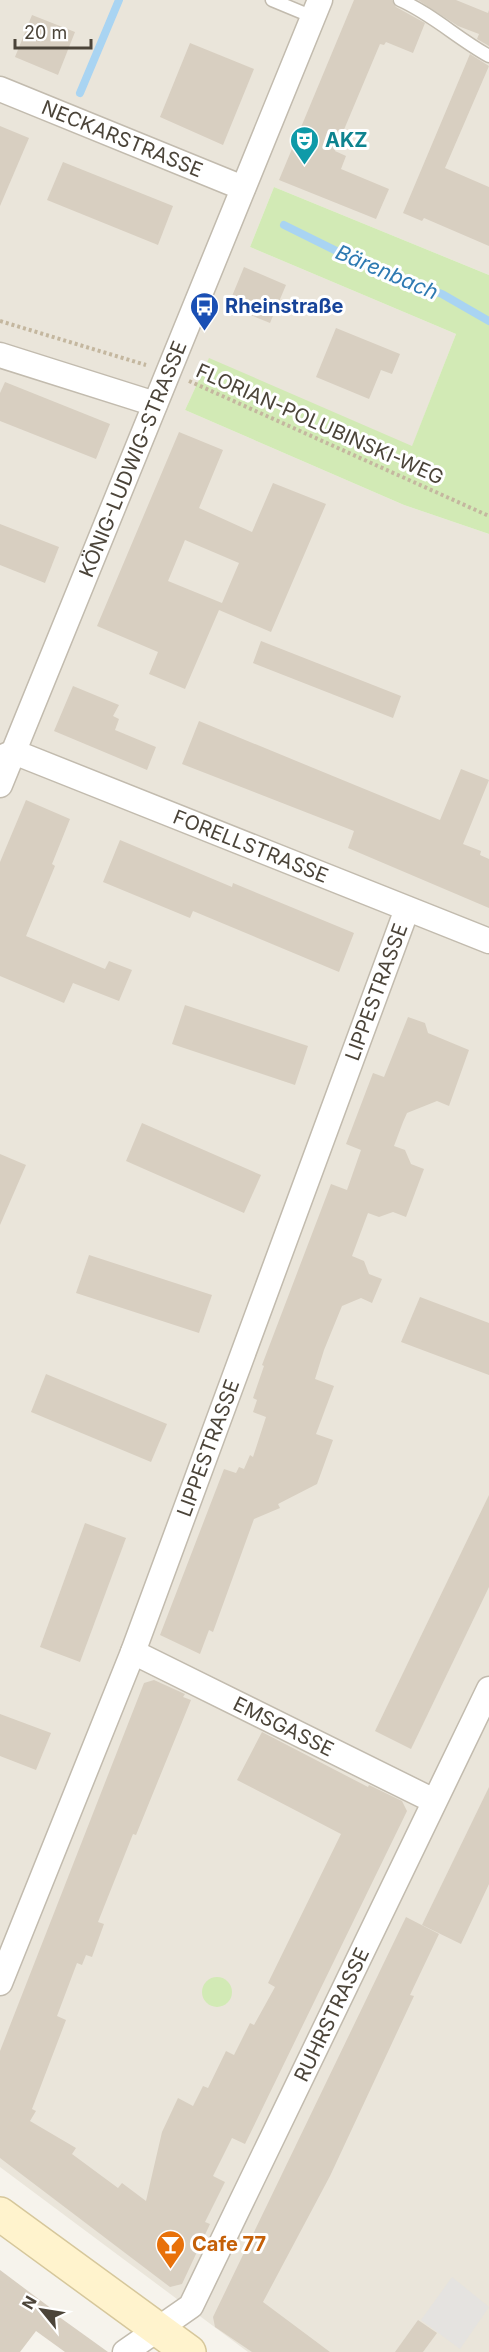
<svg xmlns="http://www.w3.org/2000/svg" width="489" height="2352" font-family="Inter,sans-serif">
<rect width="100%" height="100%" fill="#f6f3ec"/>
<polygon fill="#eae5da" points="0,0 489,0 489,275 274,187 250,247 456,334 412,447 209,359 185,410 404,505 489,534 489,2352 248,2352 0,2167"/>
<g fill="#d2eab5">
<polygon points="274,187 489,275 489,534 404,505 185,410 209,358 412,446 456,334 250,247"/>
<circle cx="217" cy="1992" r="15"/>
</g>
<polygon fill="#e5e3e0" points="452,2277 489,2307 460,2349 421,2320"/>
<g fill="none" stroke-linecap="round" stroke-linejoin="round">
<g stroke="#a9d4f2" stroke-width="8">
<polyline points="80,93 119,0"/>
<polyline points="284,225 379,272 442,294 489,321"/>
</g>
</g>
<g fill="#d8cfc1" fill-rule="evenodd">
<polygon points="354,0 392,0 396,7 425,23 413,53 386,42 384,45 380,44 335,151 346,156 341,169 389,189 376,219 279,180"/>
<polygon points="418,0 456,0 488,13 489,10 489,46 477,39 479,34 458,26"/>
<polygon points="32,15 75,32 58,75 15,57"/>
<polygon points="190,43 254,69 223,145 160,117"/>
<polygon points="470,54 489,66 445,168 489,187 489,246 424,218 422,221 403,213"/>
<polygon points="0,126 29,138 0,206"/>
<polygon points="63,162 173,206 158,245 47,200"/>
<polygon points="244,267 286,285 270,323 228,306"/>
<polygon points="336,328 400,354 392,374 381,370 369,399 316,377"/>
<polygon points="5,382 110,424 96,459 0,421 0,393"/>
<path d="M179,432L223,450L199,508L252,532L273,483L326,504L271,632L219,610L185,689L149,674L158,652L97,626ZM185,540L239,563L219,610L222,603L168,581Z"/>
<polygon points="0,524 59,547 45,583 0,565"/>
<polygon points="261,641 401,696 393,718 253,663"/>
<polygon points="73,686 119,705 113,716 119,719 115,730 156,747 147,770 54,731"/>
<polygon points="199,721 440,820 461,769 489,780 463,844 481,851 480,855 489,859 489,908 348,848 354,831 182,764"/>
<polygon points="26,800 70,819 52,864 55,866 26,936 105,969 109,961 132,970 119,1001 73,983 64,1003 0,976 0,862"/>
<polygon points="120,840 232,887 233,883 354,933 339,972 193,911 190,918 103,882"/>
<polygon points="185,1005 308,1046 295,1085 172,1044"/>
<polygon points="408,1017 425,1023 428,1033 469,1050 449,1106 437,1101 407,1113 403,1122 394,1146 405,1150 411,1164 424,1169 406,1217 393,1212 379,1217 368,1213 352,1256 364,1261 369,1274 382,1279 372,1303 361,1298 342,1306 324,1350 315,1379 334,1386 316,1434 333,1440 317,1484 278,1504 280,1508 254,1519 213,1632 209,1630 200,1654 160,1635 224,1469 236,1473 239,1467 244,1469 250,1455 253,1457 266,1417 253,1412 257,1400 253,1398 264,1366 262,1365 331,1184 347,1190 361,1150 346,1144 373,1073 384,1077"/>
<polygon points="142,1123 261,1175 244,1213 126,1161"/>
<polygon points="0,1154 26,1165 0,1225"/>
<polygon points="89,1255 212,1295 199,1333 76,1293"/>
<polygon points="420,1297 489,1323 489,1375 401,1342"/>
<polygon points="46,1374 167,1424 151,1462 31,1412"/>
<polygon points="489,1495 489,1587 411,1749 375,1731"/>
<polygon points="85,1523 126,1538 80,1662 40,1647"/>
<polygon points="154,1680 185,1694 183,1697 191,1700 136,1835 133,1834 98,1922 104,1924 92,1957 86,1955 82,1965 77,1963 57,2016 66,2020 32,2109 36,2111 30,2121 76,2148 72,2154 118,2188 122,2183 146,2201 162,2132 178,2098 193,2106 203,2086 208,2088 226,2051 234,2055 250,2023 254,2025 275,1987 268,1983 341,1834 237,1780 262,1732 368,1787 369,1785 402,1801 407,1811 245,2144 232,2138 213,2176 225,2182 205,2222 210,2224 182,2284 170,2287 0,2158 0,2051 144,1683"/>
<polygon points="0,1714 51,1733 36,1770 0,1756"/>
<polygon points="489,1787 489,1884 461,1944 422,1925"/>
<polygon points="406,1917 439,1934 410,1995 414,1996 330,2176 263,2302 330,2352 252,2352 215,2327 213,2317"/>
<polygon points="0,2270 52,2309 51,2311 108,2352 65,2352 36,2331 20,2352 0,2352"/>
<polygon points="418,2320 437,2333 423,2352 395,2352"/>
</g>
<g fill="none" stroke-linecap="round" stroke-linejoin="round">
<defs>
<g id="service">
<polyline points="272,0 313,17"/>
<path d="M400,0C432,14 458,39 489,56"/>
</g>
<g id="minor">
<path id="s1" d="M0,89L243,188"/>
<polyline points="0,355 155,404"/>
<path id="s2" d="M0,758L14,752L489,941"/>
<path id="s3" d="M0,785L320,0"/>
<path id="s4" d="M133,1652L434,1801"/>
<path id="s5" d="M0,1983L133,1652L407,909"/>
<path id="s6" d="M125,2352L191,2306L489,1689"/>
</g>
<polyline id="secondary" points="0,2214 189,2352"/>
</defs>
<use href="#service" stroke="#c2bbae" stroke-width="15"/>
<use href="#minor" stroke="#c2bbae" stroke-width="27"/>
<use href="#secondary" stroke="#d6c79b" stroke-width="36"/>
<g stroke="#c4b79f" stroke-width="4" stroke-dasharray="3 3" stroke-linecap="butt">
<polyline points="0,321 146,365"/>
<polyline points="189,381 489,516"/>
</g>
<use href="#service" stroke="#fff" stroke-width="12"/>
<use href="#minor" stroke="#fff" stroke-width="24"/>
<use href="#secondary" stroke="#fff3cd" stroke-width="33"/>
</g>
<defs>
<symbol id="theatre-pin" viewBox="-11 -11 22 30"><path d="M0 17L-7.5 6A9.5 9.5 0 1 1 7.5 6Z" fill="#0f9aa8" stroke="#fff"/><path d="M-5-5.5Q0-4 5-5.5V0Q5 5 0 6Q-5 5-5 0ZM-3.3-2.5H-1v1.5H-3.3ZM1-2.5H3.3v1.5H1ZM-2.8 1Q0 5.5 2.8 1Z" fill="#fff"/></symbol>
<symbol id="bus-pin" viewBox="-11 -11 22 30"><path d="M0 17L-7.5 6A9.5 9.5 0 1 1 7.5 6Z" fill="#1a4fb4" stroke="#fff"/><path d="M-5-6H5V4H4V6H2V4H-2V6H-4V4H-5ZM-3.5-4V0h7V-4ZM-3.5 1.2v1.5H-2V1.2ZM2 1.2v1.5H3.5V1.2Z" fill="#fff"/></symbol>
<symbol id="bar-pin" viewBox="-11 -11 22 30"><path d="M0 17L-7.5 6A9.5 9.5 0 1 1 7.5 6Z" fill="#e8710a" stroke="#fff"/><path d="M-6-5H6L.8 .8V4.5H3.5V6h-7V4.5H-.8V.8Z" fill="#fff"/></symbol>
</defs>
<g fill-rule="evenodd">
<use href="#theatre-pin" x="288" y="124" width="33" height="45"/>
<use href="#bus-pin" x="188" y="290" width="33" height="45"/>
<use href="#bar-pin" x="154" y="2228" width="33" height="45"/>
</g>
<g text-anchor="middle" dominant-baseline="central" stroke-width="6" stroke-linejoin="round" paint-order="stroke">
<g font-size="20" fill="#4b4439" stroke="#fff">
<text stroke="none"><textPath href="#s1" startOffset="132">NECKARSTRASSE</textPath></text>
<text transform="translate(320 424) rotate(24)">FLORIAN-POLUBINSKI-WEG</text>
<text stroke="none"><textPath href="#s3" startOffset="352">KÖNIG-LUDWIG-STRASSE</textPath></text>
<text stroke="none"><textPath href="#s2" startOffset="270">FORELLSTRASSE</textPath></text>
<text stroke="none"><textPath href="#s5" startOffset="1060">LIPPESTRASSE</textPath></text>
<text stroke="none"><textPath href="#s5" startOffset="574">LIPPESTRASSE</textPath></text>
<text stroke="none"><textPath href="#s4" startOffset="168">EMSGASSE</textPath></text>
<text stroke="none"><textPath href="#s6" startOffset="404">RUHRSTRASSE</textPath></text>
</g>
<g font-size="20" font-weight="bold" fill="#0d838f" stroke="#fff" text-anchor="start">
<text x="325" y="140">AKZ</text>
</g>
<g font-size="20" font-weight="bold" fill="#164399" stroke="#fff" text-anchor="start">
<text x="225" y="306">Rheinstraße</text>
</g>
<g font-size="20" font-weight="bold" fill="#c56008" stroke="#fff" text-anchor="start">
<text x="192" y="2244">Cafe 77</text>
</g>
<g font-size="21" font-style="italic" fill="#2e7ab2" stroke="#fff">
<text transform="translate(387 272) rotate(23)">Bärenbach</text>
</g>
</g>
<g transform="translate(42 2310) rotate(300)" stroke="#ffffff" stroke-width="4.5" paint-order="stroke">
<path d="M0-4.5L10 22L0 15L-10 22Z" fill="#4b4439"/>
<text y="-9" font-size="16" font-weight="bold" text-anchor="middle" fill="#4b4439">N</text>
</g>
<path d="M15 39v9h76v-9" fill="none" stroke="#4b4439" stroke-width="3"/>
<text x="24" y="39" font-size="18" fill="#4b4439" stroke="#ffffff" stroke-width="4.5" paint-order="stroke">20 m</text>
</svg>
